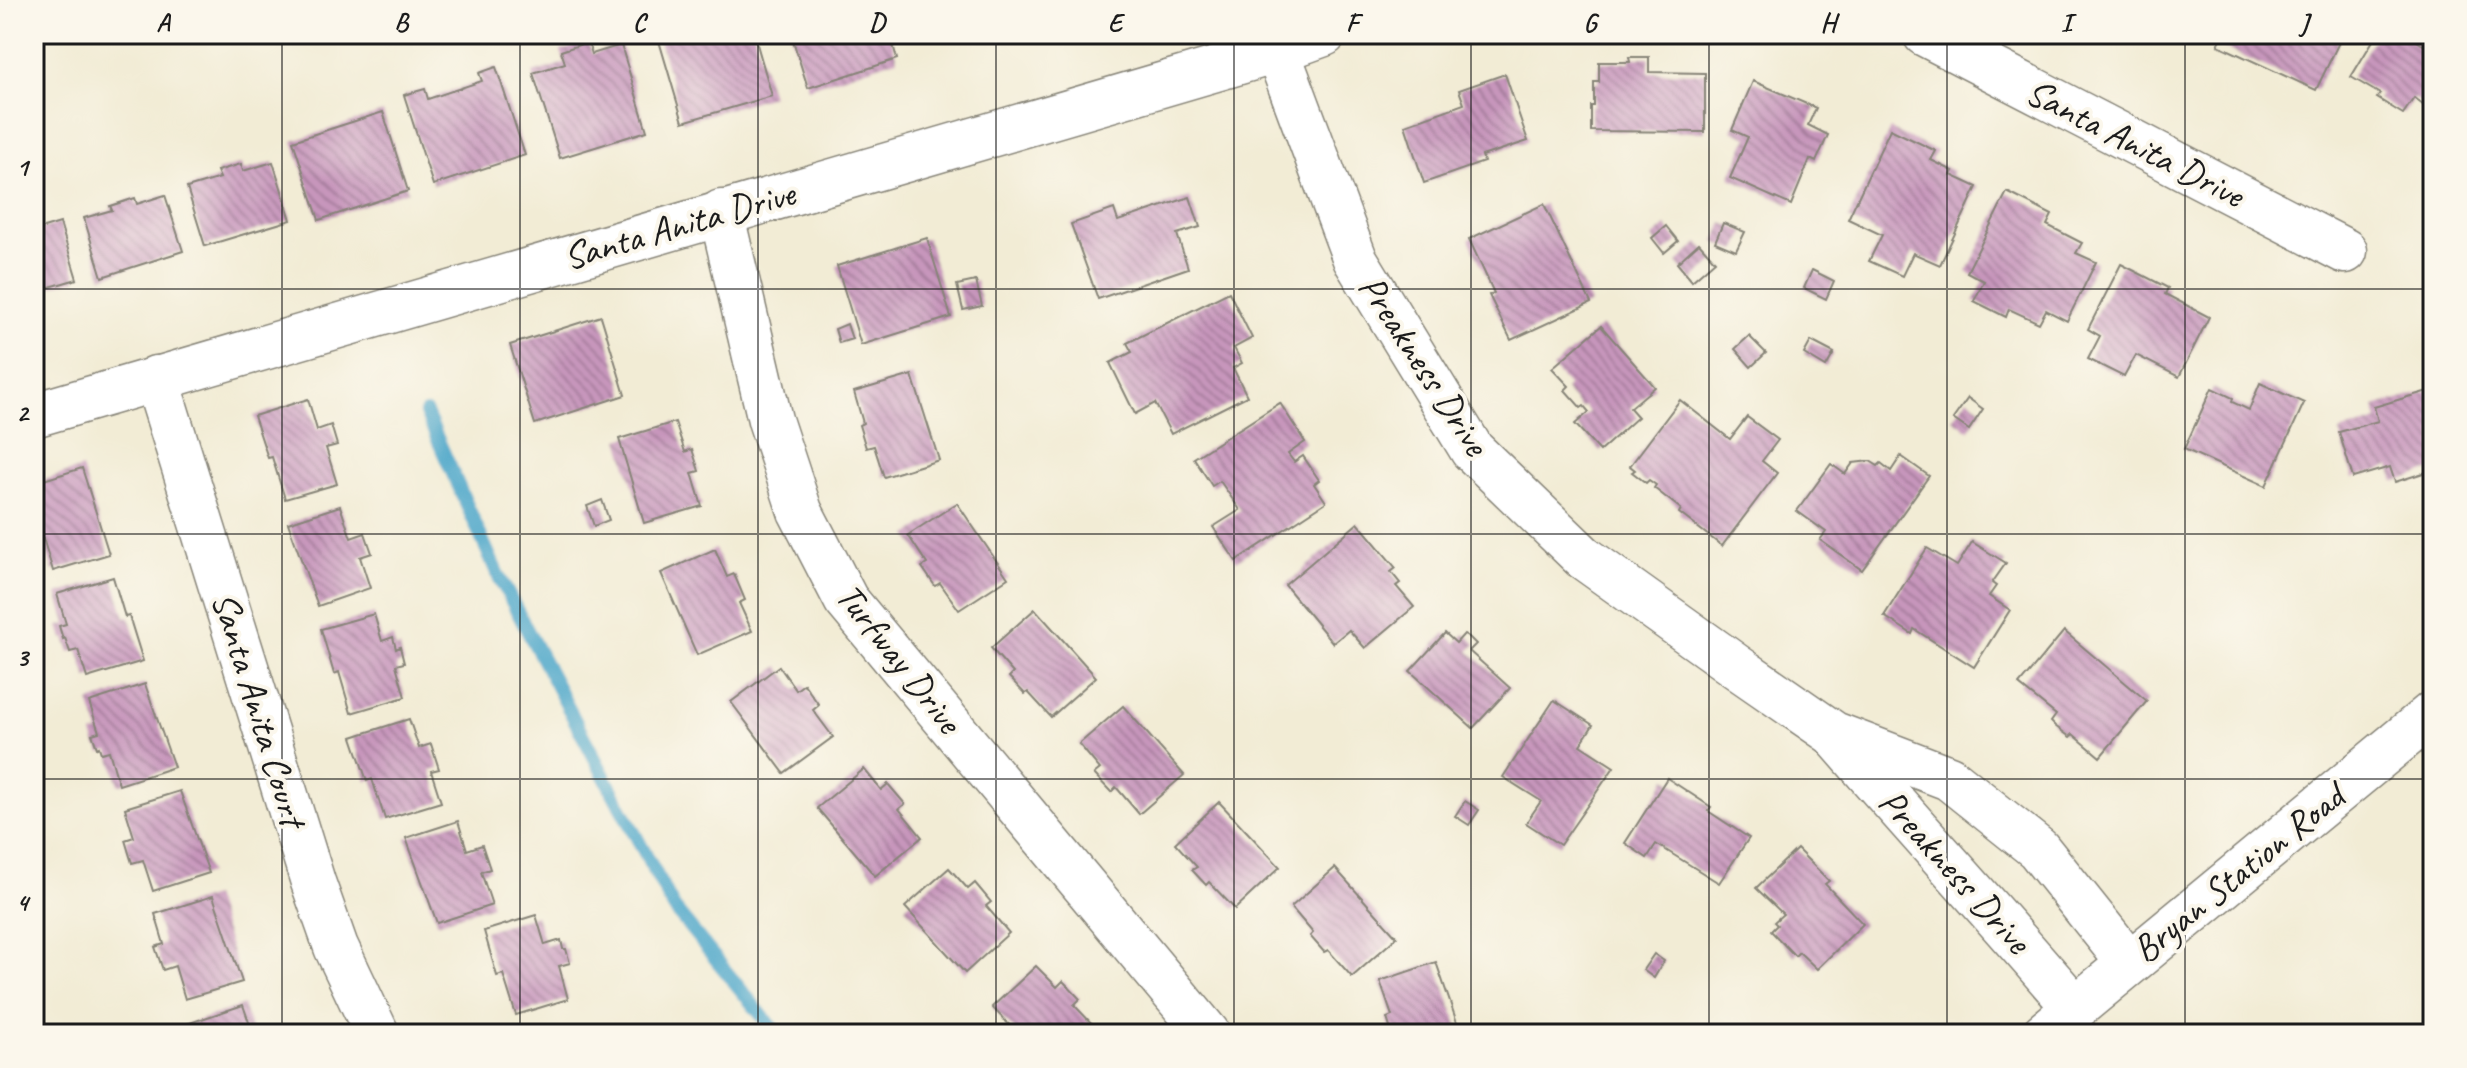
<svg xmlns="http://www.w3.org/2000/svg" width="2467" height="1068" font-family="Caveat,sans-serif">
<defs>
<pattern id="building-back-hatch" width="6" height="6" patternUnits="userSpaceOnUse" patternTransform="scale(2)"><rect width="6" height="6" fill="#c796bc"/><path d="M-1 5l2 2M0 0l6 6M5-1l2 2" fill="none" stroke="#a17a98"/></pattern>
</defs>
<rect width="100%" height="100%" fill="#fbf7ec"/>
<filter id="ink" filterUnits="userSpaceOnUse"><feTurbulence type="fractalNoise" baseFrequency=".0125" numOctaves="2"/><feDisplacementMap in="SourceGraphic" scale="16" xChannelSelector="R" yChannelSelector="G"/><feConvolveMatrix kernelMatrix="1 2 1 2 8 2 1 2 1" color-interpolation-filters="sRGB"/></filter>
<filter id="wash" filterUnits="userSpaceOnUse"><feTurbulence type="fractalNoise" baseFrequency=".006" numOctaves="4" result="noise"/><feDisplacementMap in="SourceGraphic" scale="32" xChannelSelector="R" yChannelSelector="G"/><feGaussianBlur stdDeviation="1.8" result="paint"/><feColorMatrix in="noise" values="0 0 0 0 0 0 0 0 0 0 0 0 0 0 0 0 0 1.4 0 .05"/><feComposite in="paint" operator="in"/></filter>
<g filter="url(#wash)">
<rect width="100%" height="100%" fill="#f2ecd5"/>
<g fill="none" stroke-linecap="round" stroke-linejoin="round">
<polyline stroke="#4ba6c9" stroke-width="14" points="426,413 498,575 674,908 777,1034"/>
</g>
<g id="blocks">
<g fill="url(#building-back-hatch)">
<polygon points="657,34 754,34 772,96 683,122"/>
<polygon points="791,34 890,34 897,59 808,88"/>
<polygon points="2223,34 2343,34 2316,90 2218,45"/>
<polygon points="2377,34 2418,34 2415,40 2433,51 2433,113 2414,98 2403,114 2377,98 2380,94 2351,77"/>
<polygon points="588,42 592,54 621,45 647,131 560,158 533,73 565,63 561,51"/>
<polygon points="1629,57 1649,57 1649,72 1705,73 1705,132 1591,131 1591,106 1594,106 1594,82 1599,82 1599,62 1630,62"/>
<polygon points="496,67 525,155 433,185 404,95 425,89 428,99 482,81 479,73"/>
<polygon points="1505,74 1528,141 1482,156 1484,162 1424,183 1405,125 1464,104 1459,90"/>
<polygon points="1753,81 1816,108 1808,125 1828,135 1816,162 1810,159 1791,205 1730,178 1748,137 1732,130"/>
<polygon points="383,112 408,191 319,220 293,141"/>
<polygon points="1890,129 1936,151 1931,160 1953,171 1951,175 1977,187 1940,265 1913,253 1902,276 1869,261 1882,235 1848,219"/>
<polygon points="273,162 291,220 205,246 187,188 220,178 217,171 241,164 243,171"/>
<polygon points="2007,192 2052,215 2047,225 2082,243 2076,253 2096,262 2067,321 2046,310 2039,323 2009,309 2006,317 1974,301 1984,281 1967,272"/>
<polygon points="165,195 183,251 102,277 84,218 112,210 110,206 135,198 137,204"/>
<polygon points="1190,197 1200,227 1177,234 1188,268 1098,299 1071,224 1114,209 1118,221"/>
<polygon points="1544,204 1591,303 1511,340 1489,295 1494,293 1469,239"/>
<polygon points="60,223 77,279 36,291 37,296 34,297 34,231"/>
<polygon points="1723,223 1745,232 1736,251 1715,242"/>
<polygon points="1666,226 1678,241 1664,253 1652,238"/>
<polygon points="927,238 951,317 861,345 837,266"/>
<polygon points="1699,243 1715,261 1692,281 1677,263"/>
<polygon points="2121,264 2168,288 2165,294 2209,317 2179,377 2136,355 2124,377 2088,359 2100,336 2088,329"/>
<polygon points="1812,270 1834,281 1826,299 1804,288"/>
<polygon points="976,281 982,306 963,310 957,285"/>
<polygon points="1229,292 1252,338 1234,348 1242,363 1233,368 1247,396 1171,434 1155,403 1135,414 1110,363 1132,352 1127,343"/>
<polygon points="601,316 625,395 535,424 510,345"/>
<polygon points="847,324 852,339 839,343 835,329"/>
<polygon points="1601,326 1655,387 1630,408 1638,417 1600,451 1575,424 1589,412 1584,406 1581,408 1565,390 1569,386 1552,368"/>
<polygon points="1749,336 1766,353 1751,367 1735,349"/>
<polygon points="1811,341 1834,353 1826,367 1804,354"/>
<polygon points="912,375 939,460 884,477 874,446 866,448 859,425 863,423 854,392"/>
<polygon points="2260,383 2304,403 2266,486 2184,449 2212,388 2233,398 2232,402 2249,410"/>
<polygon points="2428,391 2433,408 2433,470 2395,482 2390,467 2353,478 2339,432 2378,421 2374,407"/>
<polygon points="1968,398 1983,409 1969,430 1953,419"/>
<polygon points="308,399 317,430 331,425 337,445 326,448 337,484 285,499 272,457 268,458 254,416"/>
<polygon points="1680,400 1730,439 1747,417 1778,440 1762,461 1777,473 1722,546 1679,513 1681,509 1654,488 1656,485 1649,480 1646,483 1632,472 1635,470 1630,466"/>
<polygon points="1280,403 1305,442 1288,454 1294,462 1303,456 1319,480 1314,484 1326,502 1236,561 1213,527 1240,510 1220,481 1212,486 1194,458"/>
<polygon points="675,422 685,452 692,449 699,471 692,473 702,506 644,523 619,439"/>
<polygon points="1901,456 1929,476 1862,570 1820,540 1826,532 1797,511 1831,464 1845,474 1853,463 1870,461 1878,466 1881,463 1891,471"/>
<polygon points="82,468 109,554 53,571 42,535 34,538 34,483"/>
<polygon points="602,500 609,520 594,526 587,506"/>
<polygon points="957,503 1008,578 959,610 940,583 935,586 922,567 927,564 908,535"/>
<polygon points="340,506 351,538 365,533 372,553 360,557 370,588 318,606 288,523"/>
<polygon points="1358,523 1396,568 1391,572 1400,583 1396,586 1414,607 1365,648 1349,630 1333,643 1285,585"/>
<polygon points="1972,542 2006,563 1992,583 1996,586 1989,596 2010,610 1974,667 1914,629 1912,634 1884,616 1927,548 1957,566"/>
<polygon points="715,549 727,577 734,574 745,600 739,603 752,631 697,655 661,573"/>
<polygon points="113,577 125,617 129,616 143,661 87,678 78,650 70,652 65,638 63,639 59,626 66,624 57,594"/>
<polygon points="1035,609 1096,677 1051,717 1028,692 1025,694 1009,677 1013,673 991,648"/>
<polygon points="374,614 382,641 393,637 396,649 400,647 404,663 396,665 405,697 351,713 339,672 334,674 321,629"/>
<polygon points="2064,631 2147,701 2100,757 2073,734 2070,737 2055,726 2051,722 2056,715 2019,685"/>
<polygon points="1445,633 1456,643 1464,634 1469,637 1476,644 1469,651 1510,688 1473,728 1410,671"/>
<polygon points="779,666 796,690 804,684 819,705 813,710 833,737 784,773 731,702"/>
<polygon points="145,684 174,767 119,785 109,751 101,753 99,747 97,748 92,734 99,732 89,702"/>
<polygon points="1554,700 1593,725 1580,745 1614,767 1560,845 1526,823 1541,801 1503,777"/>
<polygon points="1123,706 1184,775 1139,814 1116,787 1111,792 1094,774 1100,769 1079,744"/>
<polygon points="409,719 419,748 431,744 439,769 431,771 441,802 385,819 372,779 367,781 352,737"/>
<polygon points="864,769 881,790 888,784 905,804 899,809 922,837 875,876 817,808"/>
<polygon points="1667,778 1711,807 1708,811 1749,838 1719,883 1656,844 1647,858 1625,843"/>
<polygon points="180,791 209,873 153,891 143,860 132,863 125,840 134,837 125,808"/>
<polygon points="1465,801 1479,810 1469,825 1455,816"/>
<polygon points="1219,802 1280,867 1235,909 1209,882 1206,885 1192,870 1197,867 1175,843"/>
<polygon points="458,821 467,850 482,845 490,869 481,872 492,905 437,923 406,838"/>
<polygon points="1797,849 1829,881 1825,884 1863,924 1817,969 1799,952 1795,956 1771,931 1777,925 1774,922 1783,914 1756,888"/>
<polygon points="949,868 968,889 975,883 991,902 986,906 1009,933 965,973 905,907"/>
<polygon points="1335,868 1397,937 1352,977 1328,950 1324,952 1310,936 1313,933 1291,907"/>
<polygon points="213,896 242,982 185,999 175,966 163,970 155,947 164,944 155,914"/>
<polygon points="536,915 545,945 561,940 563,949 566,949 570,963 559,966 568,999 516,1015 503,974 497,976 484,931"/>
<polygon points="1654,954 1664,961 1654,978 1643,970"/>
<polygon points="1436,962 1461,1034 1392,1034 1387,1018 1392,1016 1380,981"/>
<polygon points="1036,966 1057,987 1063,981 1080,999 1074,1005 1099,1031 1096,1034 1018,1034 992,1007"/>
<polygon points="243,1005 253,1034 190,1034 187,1024"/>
</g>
</g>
</g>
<g filter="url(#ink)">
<use href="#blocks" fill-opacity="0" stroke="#878478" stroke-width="2"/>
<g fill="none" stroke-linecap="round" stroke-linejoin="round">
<defs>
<g id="minor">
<polyline points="1271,34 1355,259 1472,450 1583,557 1737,667 1834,734 1949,778 2038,849 2129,963"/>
<polyline points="1925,34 2345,251"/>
<polyline points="721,212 770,420 800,511 846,600 1208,1034"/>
<polyline points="156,378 313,882 336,947 377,1034"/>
<polyline points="34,415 1277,51 1324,34"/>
<path d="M1838,739C1916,829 1997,917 2075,1008"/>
</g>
<polyline id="major" points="2044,1034 2433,713"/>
</defs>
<use href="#minor" stroke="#878478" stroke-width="47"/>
<use href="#major" stroke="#878478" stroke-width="47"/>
<use href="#minor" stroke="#fff" stroke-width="44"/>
<use href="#major" stroke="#fff" stroke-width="44"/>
</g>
</g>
<path fill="none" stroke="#1c1c1c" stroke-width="2" stroke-opacity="0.55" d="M282,34V1034M520,34V1034M758,34V1034M996,34V1034M1234,34V1034M1471,34V1034M1709,34V1034M1947,34V1034M2185,34V1034M34,289H2433M34,534H2433M34,779H2433"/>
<g text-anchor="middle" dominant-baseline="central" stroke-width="8" stroke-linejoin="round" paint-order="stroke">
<g font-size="38" fill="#1c1c1c" stroke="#fbf7ec">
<text transform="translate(2135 143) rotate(27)">Santa Anita Drive</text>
<text transform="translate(679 225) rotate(-16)">Santa Anita Drive</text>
<text transform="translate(1424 365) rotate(57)">Preakness Drive</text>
<text transform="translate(899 658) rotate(52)">Turfway Drive</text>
<text transform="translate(259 709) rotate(73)">Santa Anita Court</text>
<text transform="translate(1955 871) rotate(48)">Preakness Drive</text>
<text transform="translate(2238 873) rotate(-39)">Bryan Station Road</text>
</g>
</g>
<rect width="2467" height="1068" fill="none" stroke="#fbf7ec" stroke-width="88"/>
<rect x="44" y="44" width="2379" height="980" fill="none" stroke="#1c1c1c" stroke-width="3"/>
<g font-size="26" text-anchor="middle" font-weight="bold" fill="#1c1c1c">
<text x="163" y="31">A</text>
<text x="401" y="31">B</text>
<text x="639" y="31">C</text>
<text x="877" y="31">D</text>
<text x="1115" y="31">E</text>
<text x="1352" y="31">F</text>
<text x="1590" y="31">G</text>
<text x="1828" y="31">H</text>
<text x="2066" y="31">I</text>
<text x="2304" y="31">J</text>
<text x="22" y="176">1</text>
<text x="22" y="421">2</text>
<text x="22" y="666">3</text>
<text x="22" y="911">4</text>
</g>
</svg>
